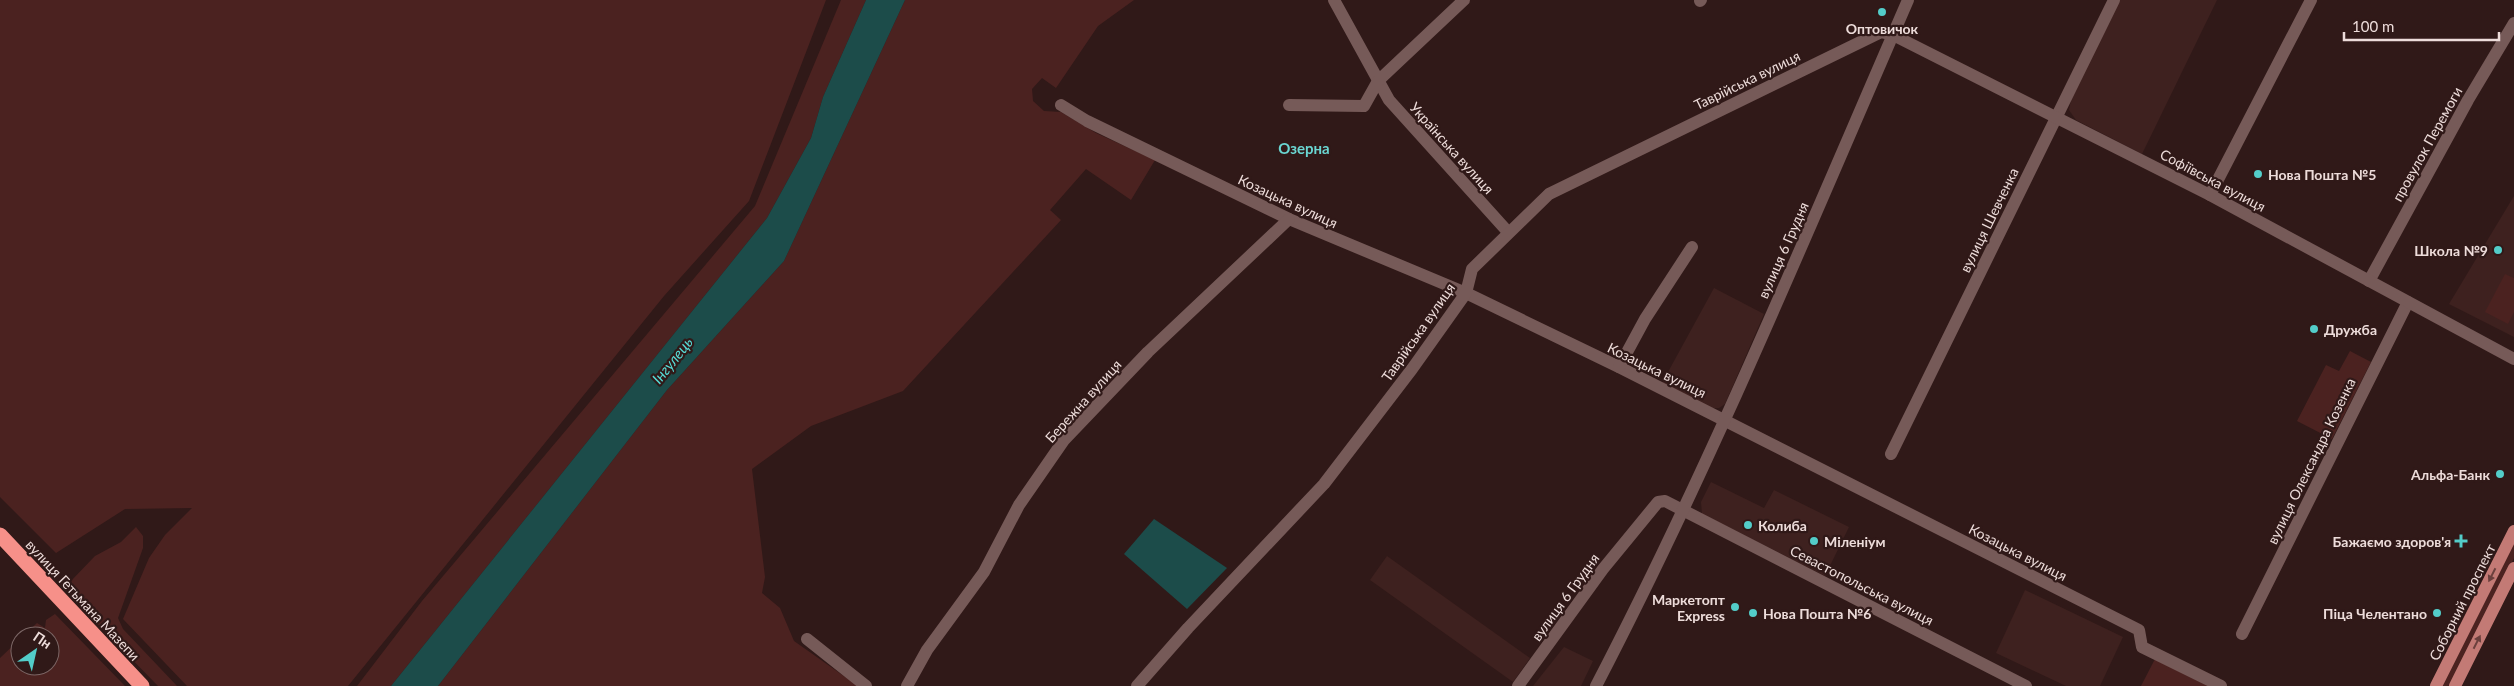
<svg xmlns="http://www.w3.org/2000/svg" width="2514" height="686" font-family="Lato,sans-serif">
<rect width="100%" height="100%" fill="#301918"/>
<g fill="#3e211f">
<polygon points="2119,0 2217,0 2142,154 2076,120 2069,110 2071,100"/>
<polygon points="2514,196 2514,337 2449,304"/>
<polygon points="1714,288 1764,314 1725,404 1719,408 1711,408 1662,383"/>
<polygon points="1711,482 1764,508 1774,490 1849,527 1825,576 1702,514 1701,502"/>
<polygon points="1387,556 1530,658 1513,682 1370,580"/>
<polygon points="2025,590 2123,637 2100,686 2066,686 1996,653"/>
<polygon points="1564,647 1593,661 1581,686 1533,686"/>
</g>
<g fill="#4b2220">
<polygon points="0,0 826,0 749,201 664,296 348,686 187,686 123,619 149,558 165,535 192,508 125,509 56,553 0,497"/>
<polygon points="841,0 866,0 823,97 811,138 767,218 391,686 357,686 422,601 755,206"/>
<polygon points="905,0 1134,0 1098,26 1056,88 1042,78 1032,89 1033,101 1044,111 1061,112 1096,133 1155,160 1131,200 1086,169 1050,210 1061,220 903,391 811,426 752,469 765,577 762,593 780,608 794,641 858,686 438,686 667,390 784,261"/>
<polygon points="2505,274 2514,278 2514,312 2508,324 2485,312"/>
<polygon points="2350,351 2371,362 2332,439 2297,421 2326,365 2339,371"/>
<polygon points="136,527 143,536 143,548 118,618 123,629 177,686 158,686 79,605 71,581 95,556 121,542"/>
<polygon points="2514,539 2514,558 2450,686 2439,686"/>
<polygon points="55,614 125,686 0,686 0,658 20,639 20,666 50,666 50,636 23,636 37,623 45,628 46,620"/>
<polygon points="2155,659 2208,686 2141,686"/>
</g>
<g fill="#1c4c4a">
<polygon points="866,0 905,0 784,261 667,390 438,686 391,686 767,218 811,138 823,97"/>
<polygon points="1154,519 1227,568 1187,609 1124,554"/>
</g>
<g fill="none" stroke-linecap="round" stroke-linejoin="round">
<g stroke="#765a58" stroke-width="12">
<polyline points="1334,0 1389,100 1508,232"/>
<polyline points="1700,1 1701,0"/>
<polyline points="1061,105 1087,121 1289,219 1466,293 1619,367 2139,630 2142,647 2221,686"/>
<polyline points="1289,105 1364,106 1378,81 1464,0"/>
<polyline points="2210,195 2311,0"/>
<polyline points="2369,281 2468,100 2514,23"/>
<polyline points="1619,367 1645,319 1692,247"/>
<polyline points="1891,454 2114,0"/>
<polyline points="2242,634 2408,302"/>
<polyline points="807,639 866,686"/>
<polyline points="907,686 927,650 984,572 1019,505 1064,440 1148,352 1289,219"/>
<polyline points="1137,686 1188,628 1324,484 1412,369 1466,293 1472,269 1549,194 1881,32 1893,35"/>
<polyline points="1518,686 1603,569 1658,502 1665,501 2026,686"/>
</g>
<g stroke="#765a58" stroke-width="12">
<polyline points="1893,35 2210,195 2514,359"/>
<path d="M1596,686C1712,463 1808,230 1908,0"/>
</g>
<g stroke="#c37a75" stroke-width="12">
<polyline points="2436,686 2514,531"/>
<polyline points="2455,686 2514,568"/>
</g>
<polyline stroke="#f69089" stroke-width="15" points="0,535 142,686"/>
</g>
<defs><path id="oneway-solid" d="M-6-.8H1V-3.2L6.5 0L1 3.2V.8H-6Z" transform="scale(1.25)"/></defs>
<g fill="#6b403d">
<use href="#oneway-solid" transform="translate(2492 575) rotate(117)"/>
<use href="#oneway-solid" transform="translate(2477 642) rotate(-63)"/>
</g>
<g fill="#53cdc9" stroke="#301918" stroke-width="2">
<circle cx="1882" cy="12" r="5"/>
<circle cx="2258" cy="174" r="5"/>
<circle cx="2498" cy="250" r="5"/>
<circle cx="2314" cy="329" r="5"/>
<circle cx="2500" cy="474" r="5"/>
<circle cx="1748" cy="525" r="5"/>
<circle cx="1814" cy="541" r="5"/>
<path d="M2458.5 533.5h5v5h5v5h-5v5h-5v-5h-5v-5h5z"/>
<circle cx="1735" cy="607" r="5"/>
<circle cx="1753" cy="613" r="5"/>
<circle cx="2437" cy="613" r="5"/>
</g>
<g text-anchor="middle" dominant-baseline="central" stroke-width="4.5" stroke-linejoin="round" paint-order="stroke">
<g font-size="14" font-weight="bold" fill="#eddcda" stroke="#301918" text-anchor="start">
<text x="1882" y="28" text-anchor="middle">Оптовичок</text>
<text x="2268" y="174">Нова Пошта №5</text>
<text x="2488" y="250" text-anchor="end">Школа №9</text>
<text x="2324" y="329">Дружба</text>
<text x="2490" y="474" text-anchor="end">Альфа-Банк</text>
<text x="1758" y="525">Колиба</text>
<text x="1824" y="541">Міленіум</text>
<text x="2451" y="541" text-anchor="end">Бажаємо здоров'я</text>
<text x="1725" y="599" text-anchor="end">Маркетопт<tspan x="1725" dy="16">Express</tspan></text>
<text x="1763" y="613">Нова Пошта №6</text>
<text x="2427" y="613" text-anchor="end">Піца Челентано</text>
</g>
<g font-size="14" fill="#eddcda" stroke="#301918">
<text transform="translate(1747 80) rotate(-26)">Таврійська вулиця</text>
<text transform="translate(2427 144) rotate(-61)">провулок Перемоги</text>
<text transform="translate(1452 148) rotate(48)">Українська вулиця</text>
<text transform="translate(2213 180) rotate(28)">Софіївська вулиця</text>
<text transform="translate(1288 201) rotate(25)">Козацька вулиця</text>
<text transform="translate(1989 220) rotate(-64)">вулиця Шевченка</text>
<text transform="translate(1783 250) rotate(-66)">вулиця 6 Грудня</text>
<text transform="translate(1418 332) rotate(-55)">Таврійська вулиця</text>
<text transform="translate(1657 370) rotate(26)">Козацька вулиця</text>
<text transform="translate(1083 401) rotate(-48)">Бережна вулиця</text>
<text transform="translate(2311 461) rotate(-64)">вулиця Олександра Козенка</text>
<text transform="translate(2018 552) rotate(27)">Козацька вулиця</text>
<text transform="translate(1862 585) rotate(27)">Севастопольська вулиця</text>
<text transform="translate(1565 597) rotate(-54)">вулиця 6 Грудня</text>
<text transform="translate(83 600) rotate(47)">вулиця Гетьмана Мазепи</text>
<text transform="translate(2462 602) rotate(-63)">Соборний проспект</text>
</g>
<g font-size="15" font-weight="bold" fill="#6ad6d2" stroke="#301918">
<text x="1304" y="148">Озерна</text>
</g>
<g font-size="15" font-style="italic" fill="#57dcd7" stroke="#301918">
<text transform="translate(672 360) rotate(-51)">Інгулець</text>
</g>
</g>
<g transform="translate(35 651) rotate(34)"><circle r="24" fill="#301918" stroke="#7c6766"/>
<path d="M0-4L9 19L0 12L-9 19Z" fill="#53cdc9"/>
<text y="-8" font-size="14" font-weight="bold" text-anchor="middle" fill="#eddcda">Пн</text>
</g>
<path d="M2344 32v8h155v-8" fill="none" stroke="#eddcda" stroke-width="2.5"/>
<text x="2352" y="32" font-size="15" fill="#eddcda" stroke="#301918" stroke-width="4" paint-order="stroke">100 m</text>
</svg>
